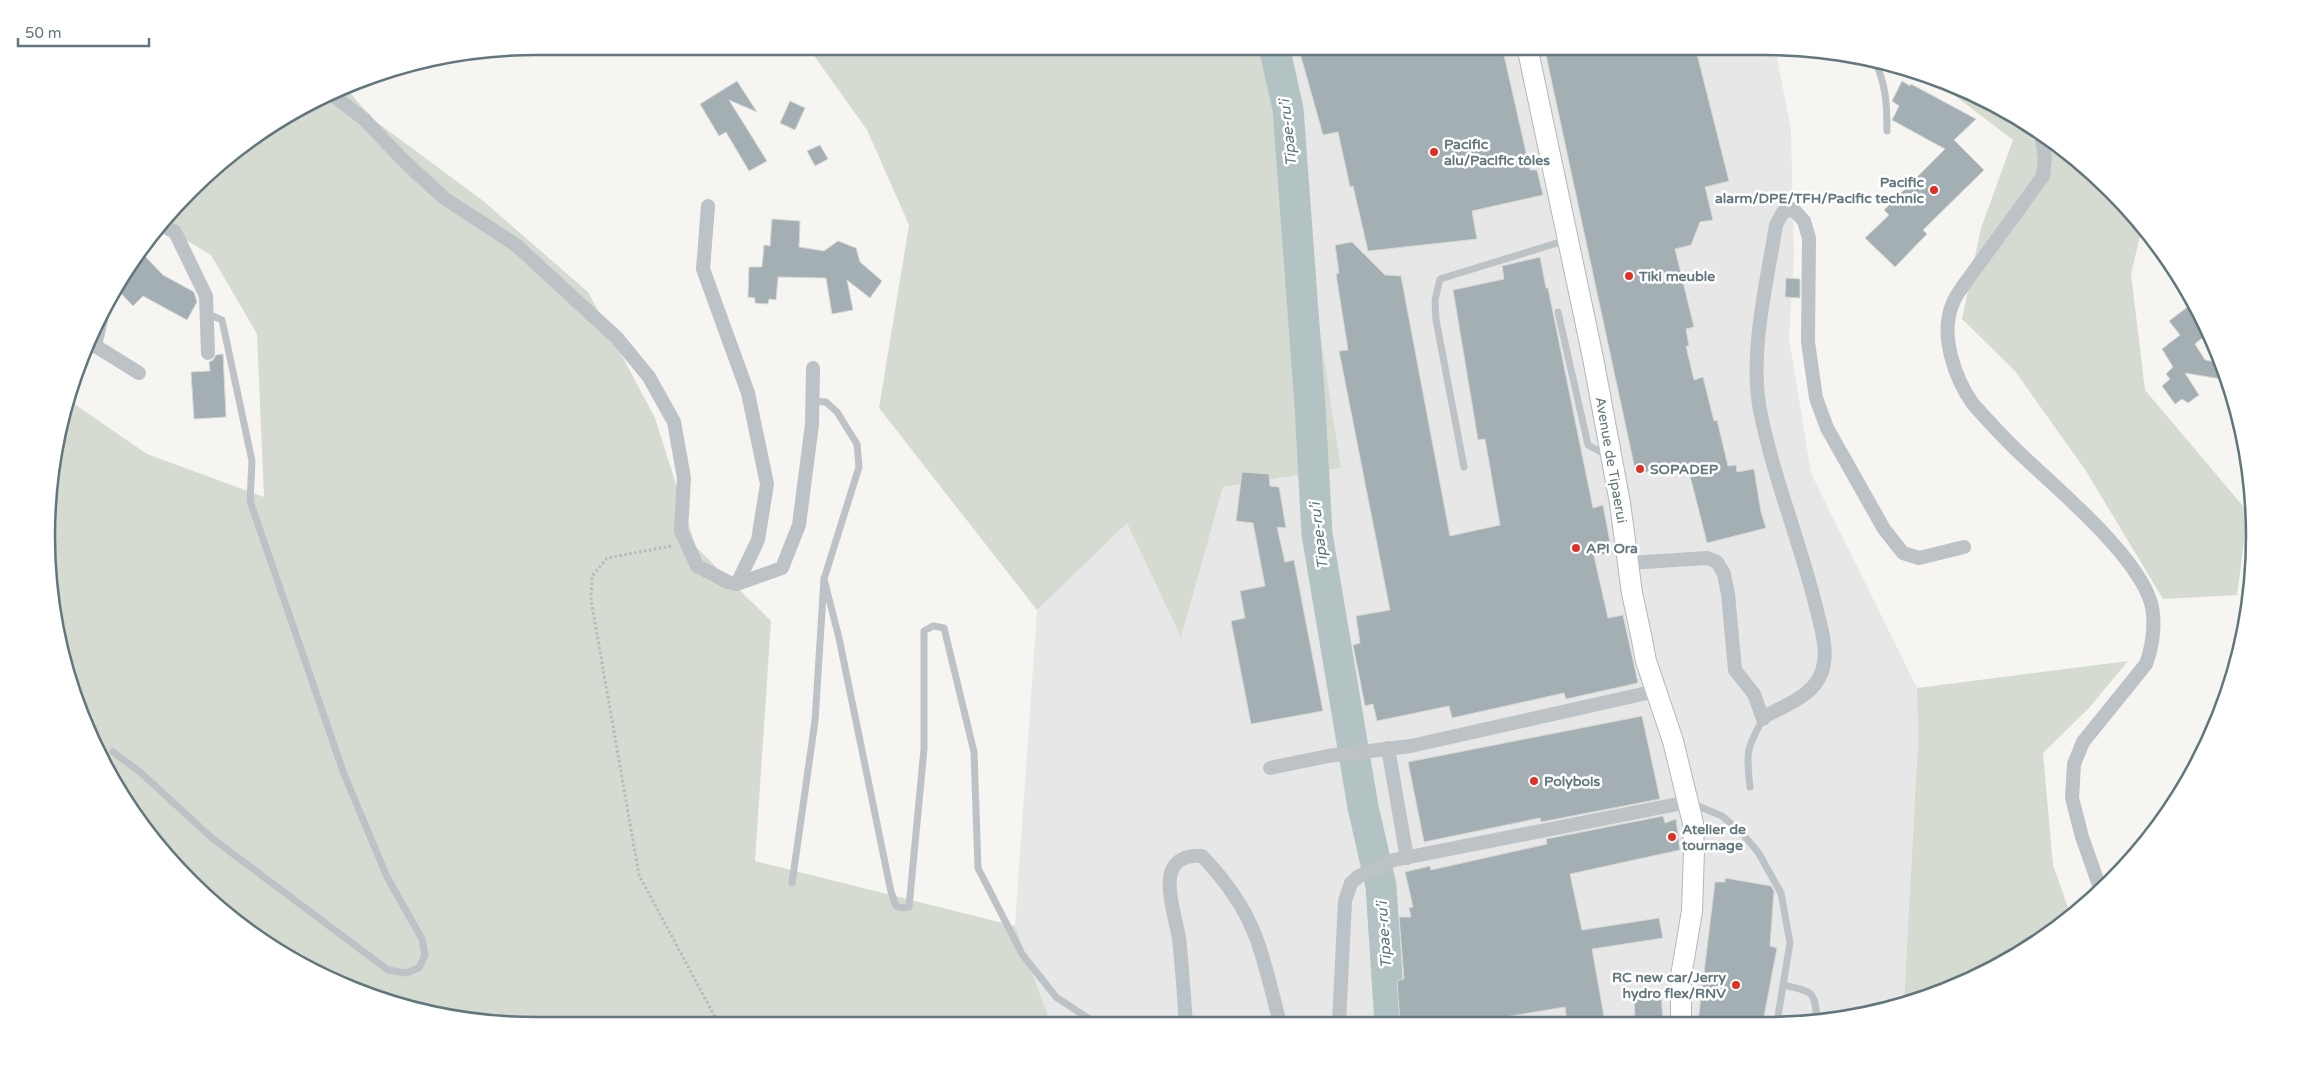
<svg xmlns="http://www.w3.org/2000/svg" width="2301" height="1072" font-family="'Varela Round',sans-serif">
<rect width="100%" height="100%" fill="#f6f5f2"/>
<polygon fill="#e6e7e6" points="1278,46 1775,47 1791,130 1794,254 1789,338 1811,473 1917,688 1918,741 1904,1001 1829,1022 1051,1024 1015,926 1037,610 1127,522 1181,636 1223,487 1341,468 1307,246 1303,154 1293,92"/>
<g fill="#d6dbd2">
<polygon points="807,46 1278,46 1293,92 1303,154 1307,246 1341,468 1223,487 1181,637 1127,523 1037,610 879,408 909,225 867,130"/>
<path d="M1929,76C1993,96 2063,143 2111,189C2122,200 2132,215 2142,228L2131,274L2145,390L2248,512L2237,595L2163,599L2086,471L2015,371L1962,319L1981,228L2013,140Z"/>
<polygon points="345,87 374,120 482,200 588,292 655,418 696,547 771,621 755,861 1015,926 1051,1024 536,1026 440,1016 349,989 291,960 213,904 148,834 112,781 72,694 56,631 46,536 56,441 67,399 147,454 264,497 257,334 211,255 160,224 168,213 213,168 291,112"/>
<polygon points="2128,661 2089,708 2043,753 2053,865 2071,916 2063,924 1953,988 1904,1001 1918,741 1917,688"/>
</g>
<g fill="none" stroke-linecap="round" stroke-linejoin="round">
<polyline stroke="#b3c3c4" stroke-width="31" points="1274,46 1288,109 1310,406 1317,534 1363,807 1381,886 1390,1023"/>
</g>
<g fill="#a3afb2" stroke="#d7d7d5">
<polygon points="1298,46 1502,46 1530,170 1537,170 1543,195 1472,211 1477,239 1368,251 1353,186 1350,187 1338,132 1323,135"/>
<polygon points="1544,46 1695,46 1729,181 1705,187 1713,220 1700,222 1691,245 1675,249 1694,327 1686,329 1689,346 1686,346 1694,380 1703,377 1714,421 1717,420 1728,466 1736,465 1737,472 1754,469 1761,512 1766,528 1707,543 1687,464 1636,474"/>
<polygon points="737,81 757,112 729,100 767,161 749,171 726,132 719,136 700,104"/>
<polygon points="1902,81 1910,86 1911,84 1976,119 1954,140 1984,170 1923,230 1927,234 1895,267 1865,238 1889,215 1884,210 1945,149 1892,120 1899,106 1892,101"/>
<polygon points="790,101 805,108 795,130 780,123"/>
<polygon points="820,145 828,159 815,166 807,151"/>
<polygon points="772,219 800,221 799,247 824,251 838,241 856,248 860,262 882,281 870,298 847,280 853,310 832,314 826,278 778,277 776,300 769,299 768,304 755,303 755,298 748,297 749,267 762,267 764,245 770,246"/>
<polygon points="1352,242 1385,275 1401,276 1450,536 1500,525 1485,439 1478,440 1453,290 1504,279 1502,266 1540,257 1546,288 1548,288 1593,508 1603,505 1612,553 1594,556 1608,618 1623,615 1638,683 1566,699 1564,693 1452,718 1449,706 1377,721 1373,704 1365,706 1353,645 1360,643 1356,616 1390,610 1339,351 1348,350 1336,274 1339,273 1335,245"/>
<polygon points="140,251 163,275 194,292 197,302 187,320 143,296 133,306 115,287"/>
<polygon points="1786,278 1800,279 1800,298 1785,297"/>
<polygon points="2193,303 2209,332 2195,344 2205,360 2222,363 2227,380 2185,373 2199,395 2188,403 2182,399 2175,404 2162,386 2170,379 2166,374 2173,367 2162,349 2180,335 2169,321"/>
<polygon points="223,354 226,417 194,419 191,372 210,371 209,362 213,360 216,355"/>
<polygon points="1242,472 1269,474 1270,486 1279,487 1286,528 1277,527 1285,562 1294,560 1323,711 1251,724 1231,621 1245,618 1240,591 1265,586 1253,523 1236,521"/>
<polygon points="1642,716 1660,799 1541,822 1540,818 1424,842 1408,762"/>
<polygon points="1663,816 1665,823 1676,819 1680,850 1570,874 1582,930 1659,918 1663,938 1592,949 1605,1022 1567,1022 1565,1007 1487,1020 1487,1023 1400,1023 1397,981 1404,979 1399,917 1411,917 1409,908 1413,907 1405,872 1430,866 1431,870 1547,844 1546,839"/>
<polygon points="1725,878 1771,886 1774,891 1770,946 1777,948 1763,1022 1698,1022 1715,882 1725,882"/>
<polygon points="1661,992 1663,1022 1635,1022 1634,996"/>
</g>
<g fill="none" stroke-linecap="round" stroke-linejoin="round">
<defs>
<polyline id="secondary" points="1527,46 1593,358 1620,503 1632,593 1641,635 1646,661 1673,741 1693,823 1694,851 1692,911 1681,976 1681,1022"/>
</defs>
<use href="#secondary" stroke="#b1b8bb" stroke-width="22"/>
<polyline stroke="#b7bbbd" stroke-width="3" stroke-dasharray="2.5 2.5" stroke-linecap="butt" points="671,546 607,558 592,576 591,600 639,875 715,1017 716,1025"/>
<g stroke="#bcc2c5" stroke-width="7">
<path d="M1875,60C1886,87 1887,102 1887,131"/>
<polyline points="1558,312 1588,445 1608,456"/>
<polyline points="98,348 109,301"/>
<polyline points="1464,467 1436,320 1435,300 1440,279 1567,240"/>
<polyline points="824,579 839,638 891,892 896,906 902,908 909,907 924,749 924,631 933,626 944,628 974,752 978,868 1022,954 1056,997 1097,1024"/>
<polyline points="113,752 140,772 213,839 388,970 406,973 419,968 425,955 422,939 387,877 344,774 250,501 252,461 222,320 206,313"/>
<path d="M1750,787C1746,753 1746,749 1763,719"/>
<polyline points="1691,803 1722,816 1741,832 1758,852 1781,893 1790,943 1777,1022"/>
<polyline points="792,883 815,721 824,579 859,467 857,444 837,412 826,402 812,401"/>
<path d="M1783,985C1813,992 1815,990 1817,1022"/>
</g>
<g stroke="#bcc2c5" stroke-width="14">
<polyline points="331,94 364,119 404,161 444,198 516,245 617,338 649,377 674,422 684,478 681,531 697,566 728,582 737,584 782,568 799,525 812,424 813,368"/>
<path d="M2041,132L2045,158L2043,176L1963,286C1959,292 1955,297 1953,303C1939,334 1955,379 1973,404C1990,423 2007,442 2026,459C2063,494 2131,551 2149,597C2157,617 2153,645 2146,664L2083,742L2074,764L2072,798L2082,837L2100,888"/>
<polyline points="708,206 703,269 748,393 767,484 758,540 737,584"/>
<polyline points="160,224 175,232 206,296 208,353"/>
<polyline points="89,342 139,373"/>
<path d="M1628,563L1707,558L1717,562L1724,574L1728,594L1735,670L1754,694L1763,719L1765,716C1789,704 1820,693 1824,663C1827,645 1820,624 1816,607C1800,541 1773,477 1760,410C1749,352 1767,283 1776,225L1783,212L1793,209L1804,221L1809,238L1808,342L1816,398L1827,428L1884,529L1903,553L1919,558L1964,547"/>
<polyline points="1388,748 1407,858"/>
<polyline points="1270,768 1328,756 1411,746 1656,691"/>
<polyline points="1339,1023 1345,901 1351,883 1359,876 1394,860 1688,802"/>
<path d="M1186,1024C1184,995 1182,967 1179,938C1176,921 1166,889 1171,873C1175,859 1189,855 1202,856C1223,878 1244,906 1255,935C1266,963 1272,994 1280,1023"/>
</g>
<use href="#secondary" stroke="#fff" stroke-width="20"/>
</g>
<g fill="#df3029" stroke="#fff" stroke-width="2">
<circle cx="1434" cy="152" r="5"/>
<circle cx="1934" cy="190" r="5"/>
<circle cx="1629" cy="276" r="5"/>
<circle cx="1640" cy="469" r="5"/>
<circle cx="1576" cy="548" r="5"/>
<circle cx="1534" cy="781" r="5"/>
<circle cx="1672" cy="837" r="5"/>
<circle cx="1736" cy="985" r="5"/>
</g>
<g text-anchor="middle" dominant-baseline="central" stroke-width="5" stroke-linejoin="round" paint-order="stroke">
<g font-size="14" font-weight="bold" fill="#61767d" stroke="#fff" text-anchor="start">
<text x="1444" y="144">Pacific<tspan x="1444" dy="16">alu/Pacific tôles</tspan></text>
<text x="1924" y="182" text-anchor="end">Pacific<tspan x="1924" dy="16">alarm/DPE/TFH/Pacific technic</tspan></text>
<text x="1639" y="276">Tiki meuble</text>
<text x="1650" y="469">SOPADEP</text>
<text x="1586" y="548">API Ora</text>
<text x="1544" y="781">Polybois</text>
<text x="1682" y="829">Atelier de<tspan x="1682" dy="16">tournage</tspan></text>
<text x="1726" y="977" text-anchor="end">RC new car/Jerry<tspan x="1726" dy="16">hydro flex/RNV</tspan></text>
</g>
<g font-size="14" fill="#61767d" stroke="#fff">
<text transform="translate(1611 460) rotate(80)">Avenue de Tipaerui</text>
</g>
<g font-size="15" font-style="italic" fill="#5c7678" stroke="#fff">
<text transform="translate(1288 133) rotate(-96)">Tipae-ru’i</text>
<text transform="translate(1319 536) rotate(-97)">Tipae-ru’i</text>
<text transform="translate(1384 935) rotate(-94)">Tipae-ru’i</text>
</g>
</g>
<path d="M0 0H2301V1072H0ZM536 55H1765A481 481 0 0 1 2246 536V536A481 481 0 0 1 1765 1017H536A481 481 0 0 1 55 536V536A481 481 0 0 1 536 55Z" fill="#fff" fill-rule="evenodd"/>
<path fill="none" stroke="#61767d" stroke-width="2.5" d="M536 55H1765A481 481 0 0 1 2246 536V536A481 481 0 0 1 1765 1017H536A481 481 0 0 1 55 536V536A481 481 0 0 1 536 55Z"/>
<path d="M18 38v8h131v-8" fill="none" stroke="#61767d" stroke-width="2.5"/>
<text x="25" y="38" font-size="15" fill="#61767d" stroke="#ffffff" stroke-width="4" paint-order="stroke">50 m</text>
</svg>
